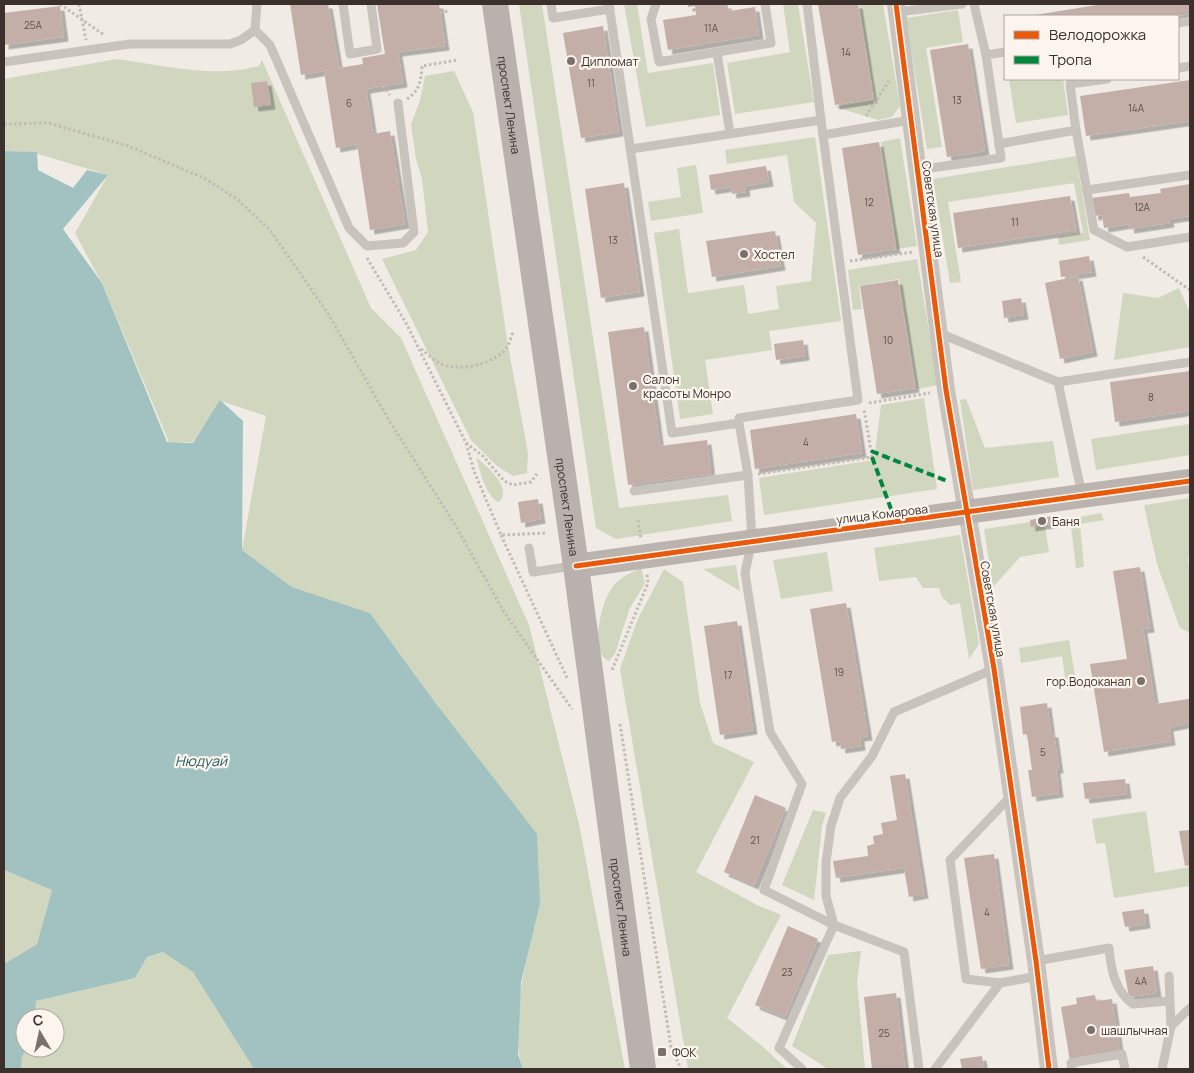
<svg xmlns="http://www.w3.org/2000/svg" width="1194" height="1073" font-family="Manrope,sans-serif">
<defs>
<filter id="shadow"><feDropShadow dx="4.5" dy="4.5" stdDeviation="0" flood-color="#0004"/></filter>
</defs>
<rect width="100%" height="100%" fill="#f0ebe5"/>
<g fill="#d1d6bf">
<polygon points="519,4 542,4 619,508 728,495 732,521 616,539 596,528"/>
<polygon points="624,4 637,4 648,73 713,63 720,115 646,127"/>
<polygon points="783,4 798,4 814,102 735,114 727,63 790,52"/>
<polygon points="859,4 883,4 900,106 892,117 878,120 835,107 875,100"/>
<polygon points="958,10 963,42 926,48 942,147 927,149 906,18"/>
<path d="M117,59C162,65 214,79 259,66L262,60L371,308L401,338L529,625L579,824L625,1069H523C507,1025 529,950 540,904L437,705L370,613L292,587L242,550L266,416L221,401L193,442H169L103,285L75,233L108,175L32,152L4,151V79Z"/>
<polygon points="454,71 473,112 508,346 528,453 527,473 513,476 497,466 471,440 382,259 416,250 428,232 422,179 416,159 411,124 420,101 425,76"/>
<polygon points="1009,79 1063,79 1068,115 1016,123"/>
<polygon points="815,137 841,321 769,331 772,350 705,360 713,414 680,419 654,233 679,229 688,293 744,285 748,314 779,309 776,286 811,281 816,223 794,202 787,155 727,164 725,150"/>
<polygon points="900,138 917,246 897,249 881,142"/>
<polygon points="1076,156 1090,240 1059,245 1058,237 1083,233 1074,183 948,202 961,282 950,283 933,179"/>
<polygon points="696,165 703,213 651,221 648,202 681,197 677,168"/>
<polygon points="917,259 938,385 917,389 899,279 859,286 862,309 853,310 848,270"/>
<polygon points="1179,288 1190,313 1190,347 1114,360 1123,293 1158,298"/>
<polygon points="924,398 937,489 764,515 759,478 874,460 881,405"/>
<polygon points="966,399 985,448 1053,441 1059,477 973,490 960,400"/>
<polygon points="1190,424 1190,455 1096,470 1091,439"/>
<path d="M476,457C486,466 514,488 499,502C485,496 480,470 476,457Z"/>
<polygon points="1190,498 1190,557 1188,558 1190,577 1190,633 1180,628 1157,564 1144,505"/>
<polygon points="1101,513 1104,520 1080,524 1084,567 1076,568 1070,519"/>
<polygon points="1044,520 1049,552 1020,557 993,587 984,529"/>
<polygon points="960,535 979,644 969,659 960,603 950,605 942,597 939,588 923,588 916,577 879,581 874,548"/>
<polygon points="827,552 833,591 781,599 773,560"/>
<polygon points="736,565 740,591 703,569"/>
<path d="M641,568L645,583L629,610L615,654L609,661C588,651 602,599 614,585C622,576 631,573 641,568Z"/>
<polygon points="664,569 683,582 700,703 713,743 754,762 696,872 757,905 781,915 727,1018 762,1046 787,1069 688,1069 620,669 637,621"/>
<polygon points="1069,640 1076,682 1066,684 1062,656 1021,663 1019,648"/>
<polygon points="813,810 826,813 822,826 814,900 782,885"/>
<polygon points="1146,811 1155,873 1190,867 1190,886 1114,898 1105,843 1096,844 1092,819"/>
<polygon points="4,870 52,890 37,944 4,964"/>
<polygon points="861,951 857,982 865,1069 828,1069 792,1046 828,955"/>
<polygon points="164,952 193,972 254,1069 21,1069 22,1057 27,1048 55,1048 55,1018 35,1018 36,1001 135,978 147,957"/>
</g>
<polygon fill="#a1c2c1" points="4,151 37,152 38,170 73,188 87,170 108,175 63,229 102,283 167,442 193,443 220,400 243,421 242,550 292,587 370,613 437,705 537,834 540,904 521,982 518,1054 523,1069 254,1069 193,972 163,952 147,957 135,978 36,1001 35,1018 25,1018 25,1048 27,1048 22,1057 21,1069 4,1069 4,964 37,944 52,890 4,870"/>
<g fill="#c3afa7" filter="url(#shadow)">
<polygon points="290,4 328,4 339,68 363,64 362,58 385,54 377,4 439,4 445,46 398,52 403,83 366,89 373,134 390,131 405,224 370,230 357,144 336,148 324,71 301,75"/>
<polygon points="688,4 727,4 729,11 755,7 759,35 668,50 663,20 696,15 695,6 688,7"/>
<polygon points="818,4 858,4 873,99 835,105"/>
<polygon points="1103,4 1190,4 1190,14 1177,16 1029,16"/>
<polygon points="60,6 64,37 4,45 4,13"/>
<polygon points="603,26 619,132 581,138 563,33"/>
<polygon points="968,44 985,151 947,157 930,50"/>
<polygon points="1190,80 1190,121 1086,136 1080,96"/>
<polygon points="267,81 271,105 254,107 251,83"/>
<polygon points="879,142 896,249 858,255 842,148"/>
<polygon points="766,166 769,182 745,186 746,192 732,194 731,187 711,190 709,175"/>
<polygon points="624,183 640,292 601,298 585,189"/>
<polygon points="1190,184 1190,216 1169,219 1170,223 1130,229 1129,224 1104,228 1102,215 1094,216 1092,198 1129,193 1130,197 1161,193 1160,189"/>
<polygon points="1070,196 1076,230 958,248 953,213"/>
<polygon points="775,231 781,266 712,277 706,241"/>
<polygon points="1089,256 1092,272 1061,277 1059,261"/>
<polygon points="1078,276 1093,352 1060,359 1045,283"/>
<polygon points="898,280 915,388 877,394 860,286"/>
<polygon points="1021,298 1024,315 1004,318 1002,301"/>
<polygon points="644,327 660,446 707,440 711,474 628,485 608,332"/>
<polygon points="803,340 805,356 776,360 774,344"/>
<polygon points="1190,371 1190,411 1115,422 1110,382"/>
<polygon points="856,414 862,453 755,469 750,430"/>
<polygon points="538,499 541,519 521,523 518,502"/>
<polygon points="1053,516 1055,523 1031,527 1030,520"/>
<polygon points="1140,567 1150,628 1143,629 1155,704 1189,699 1190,723 1169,727 1171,741 1104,752 1090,664 1127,659 1113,571"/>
<polygon points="846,603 868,736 860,737 861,746 841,749 840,741 832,742 810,609"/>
<polygon points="737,621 753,730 720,735 704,626"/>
<polygon points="1047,703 1051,733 1054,733 1059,769 1056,769 1059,793 1032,797 1028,770 1032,770 1027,734 1023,735 1020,707"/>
<polygon points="905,774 924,894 909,897 904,868 836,878 833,861 868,856 867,846 874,844 873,836 883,834 881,823 897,820 890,776"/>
<polygon points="1125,779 1127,794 1085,799 1083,783"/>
<polygon points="755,795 786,808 754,885 724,872"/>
<polygon points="1190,830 1190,865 1185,866 1179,831"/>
<polygon points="994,854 1009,965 981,969 964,858"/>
<polygon points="1144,909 1146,924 1125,927 1122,912"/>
<polygon points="788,926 818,939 785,1017 755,1005"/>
<polygon points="1153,966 1157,993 1129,997 1124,970"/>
<polygon points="896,993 905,1069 872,1069 864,997"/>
<polygon points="1095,995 1096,1001 1112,999 1120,1053 1070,1061 1061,1007 1077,1004 1076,998"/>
<polygon points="982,1056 984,1069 962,1069 960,1059"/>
</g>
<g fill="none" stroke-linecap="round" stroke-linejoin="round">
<g stroke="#c2bbb6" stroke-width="3" stroke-dasharray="2.5 2.5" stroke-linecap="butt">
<polyline points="60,4 104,35"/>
<polyline points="79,4 86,40"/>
<polyline points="440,12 449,11"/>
<polyline points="383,86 390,95"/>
<path d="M407,99C420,90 421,81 422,66L458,60"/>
<polyline points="866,116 889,81"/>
<polyline points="4,124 48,123 128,146 204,178 237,199 270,230 329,315 390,422 457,528 504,612 572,709"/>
<polyline points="1143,257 1190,290"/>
<polyline points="367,258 406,323 466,443 474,471 501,535 546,533"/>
<polyline points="850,261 913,252"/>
<path d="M421,349C428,354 435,362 444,365C463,371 496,364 508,346C510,341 512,335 513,331"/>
<polyline points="869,403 930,393"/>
<polyline points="466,443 483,456 504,481 513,485 531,482 537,474"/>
<polyline points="758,474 872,457 864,409"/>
<polyline points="638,520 641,539"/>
<polyline points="501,535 568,680"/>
<polyline points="612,670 648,583 647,574"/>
<polyline points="620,724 671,1047 681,1069"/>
</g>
<g stroke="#c9c3be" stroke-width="9">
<polyline points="343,4 350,54 377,49 371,4"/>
<polyline points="551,4 553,18 610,9"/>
<polyline points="609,4 672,433 739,423 748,475 752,540 745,573 770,732 802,784 764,890 834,925 904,952 919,1069"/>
<polyline points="656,4 651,19 659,62 771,43 765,4"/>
<polyline points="807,4 821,120"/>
<polyline points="974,4 986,55 999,144"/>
<polyline points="897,12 962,4"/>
<polyline points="1178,23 1190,21"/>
<polyline points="255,30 270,45 349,228 367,246 403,243 414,232 398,103"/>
<polyline points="717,53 730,133"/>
<polyline points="986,55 1005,52"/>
<polyline points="4,62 130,44 230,44 241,40 255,30 257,4"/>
<polyline points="1178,68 1190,66"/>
<polyline points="1076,130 1094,230 1127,247 1190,237"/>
<polyline points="631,149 821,120 823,135 911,120"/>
<polyline points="917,170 1001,158 999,144 1076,130 1070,84 1107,79"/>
<polyline points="1087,190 1190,175"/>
<polyline points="939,333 1058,382 1082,495"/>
<polyline points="1058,382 1190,362"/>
<polyline points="739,418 858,400 823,135"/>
<polyline points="634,491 748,475"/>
<polyline points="529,548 533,572 573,566"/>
<path d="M1036,961L1109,948C1111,970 1115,991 1133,1004L1169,1001"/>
<polyline points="1000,983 966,979 950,860 1012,795"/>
<polyline points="1171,1026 1190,1008"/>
<polyline points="802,1069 779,1048 834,925 826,896 826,862 831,826 840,798 872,756 894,712 994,669"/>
<polyline points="935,1069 1000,983 1038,976"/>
<polyline points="1072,1069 1071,1063 1122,1054 1125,1069"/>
<polyline points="1162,1069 1171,1026 1169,976"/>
</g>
<polyline stroke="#c9c3be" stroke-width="18" points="896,4 946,390 994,669 1036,961 1049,1069"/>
<polyline stroke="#bab3ae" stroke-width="24" points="576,566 1190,481"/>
<path stroke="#b8b1ad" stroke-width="26" id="s1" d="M495,4L576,566L643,1069"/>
<g stroke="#00873e" stroke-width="4" stroke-dasharray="8 4" stroke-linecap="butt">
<polyline points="871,451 947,481"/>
<polyline points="872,457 891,509"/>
</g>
<defs>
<g id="cycleway">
<polyline points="896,4 946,390 994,669 1036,961 1049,1069"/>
<polyline points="576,566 1190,481"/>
</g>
</defs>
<use href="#cycleway" stroke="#fbf5ee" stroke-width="8"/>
<use href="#cycleway" stroke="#e8590c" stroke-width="5"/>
</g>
<g fill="#7a716c" stroke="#fbf5ee" stroke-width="2">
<circle cx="571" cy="61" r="5"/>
<circle cx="744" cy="254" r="5"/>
<circle cx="633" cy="386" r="5"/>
<circle cx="1042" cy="521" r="5"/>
<circle cx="1141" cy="681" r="5"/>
<circle cx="1091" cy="1030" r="5"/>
<rect x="657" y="1047" width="10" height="10" rx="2.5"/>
</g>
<g text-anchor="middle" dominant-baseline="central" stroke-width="4.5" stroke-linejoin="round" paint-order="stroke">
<g font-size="10" fill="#5d504a">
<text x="33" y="25">25А</text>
<text x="711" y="28">11А</text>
<text x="846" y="52">14</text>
<text x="591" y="83">11</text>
<text x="957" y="100">13</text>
<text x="349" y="103">6</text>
<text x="1136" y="108">14А</text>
<text x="869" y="202">12</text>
<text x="1142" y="207">12А</text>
<text x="1015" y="222">11</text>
<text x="613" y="240">13</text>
<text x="888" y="340">10</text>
<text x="1151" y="397">8</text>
<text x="806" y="442">4</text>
<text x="839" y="672">19</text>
<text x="728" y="675">17</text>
<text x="1043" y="752">5</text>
<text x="755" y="840">21</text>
<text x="987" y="912">4</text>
<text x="787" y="972">23</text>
<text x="1141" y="981">4А</text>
<text x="884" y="1033">25</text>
</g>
<g font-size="12" fill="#3b302b" stroke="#fbf5ee" text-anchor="start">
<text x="581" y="61">Дипломат</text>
<text x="754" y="254">Хостел</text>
<text x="643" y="379">Салон<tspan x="643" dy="14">красоты Монро</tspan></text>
<text x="1052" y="521">Баня</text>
<text x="1131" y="681" text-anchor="end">гор.Водоканал</text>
<text x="1101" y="1030">шашлычная</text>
<text x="672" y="1052">ФОК</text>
</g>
<g font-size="12" fill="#3b302b" stroke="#fbf5ee">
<text stroke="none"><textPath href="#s1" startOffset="102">проспект Ленина</textPath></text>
<text transform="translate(933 209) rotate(82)">Советская улица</text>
<text stroke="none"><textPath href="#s1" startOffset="508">проспект Ленина</textPath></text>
<text transform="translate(882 514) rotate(-7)">улица Комарова</text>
<text transform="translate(993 609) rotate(80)">Советская улица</text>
<text stroke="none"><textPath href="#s1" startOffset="912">проспект Ленина</textPath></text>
</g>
<g font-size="14" font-style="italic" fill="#1f5a5e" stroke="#fbf5ee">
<text x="201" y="760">Нюдуай</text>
</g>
</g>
<rect width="1194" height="1073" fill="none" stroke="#3b302b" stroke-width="10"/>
<rect x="1004" y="15" width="175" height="65" fill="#fbf5ee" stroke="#aea6a0"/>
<rect x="1014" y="31" width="25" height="8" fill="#e8590c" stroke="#aea6a0"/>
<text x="1049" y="40" font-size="15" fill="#3b302b">Велодорожка</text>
<rect x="1014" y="56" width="25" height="8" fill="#00873e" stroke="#aea6a0"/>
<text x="1049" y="65" font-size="15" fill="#3b302b">Тропа</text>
<g transform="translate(40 1033) rotate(351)"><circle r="24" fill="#fbf5ee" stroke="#aea6a0"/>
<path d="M0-4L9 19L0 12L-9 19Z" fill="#7a716c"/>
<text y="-8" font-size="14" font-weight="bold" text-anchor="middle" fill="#3b302b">С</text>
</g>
</svg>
